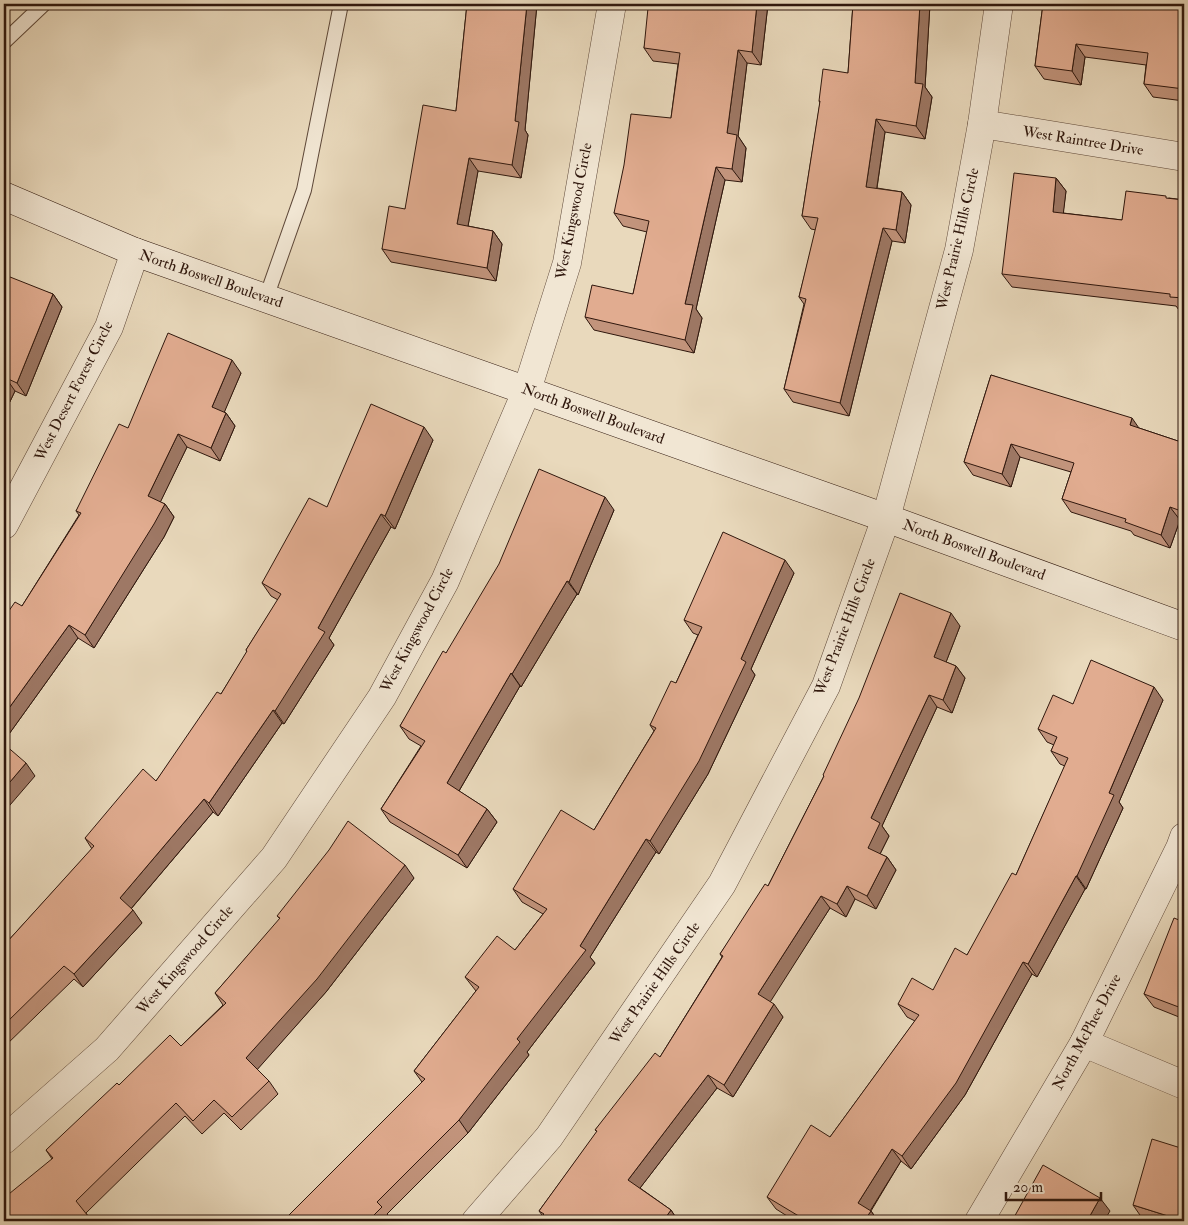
<svg xmlns="http://www.w3.org/2000/svg" width="1188" height="1225" font-family="'IM FELL Double Pica',serif">
<rect width="100%" height="100%" fill="#e9d9bc"/>
<filter id="stains"><feTurbulence type="fractalNoise" baseFrequency=".004" numOctaves="4"/><feColorMatrix values="0 0 0 0 .2 0 0 0 0 .09 0 0 0 0 .02 0 0 0 .5 -.17"/></filter>
<radialGradient id="worn" r=".72"><stop offset=".6" stop-color="#630" stop-opacity="0"/><stop offset="1" stop-color="#630" stop-opacity=".3"/></radialGradient>
<g fill="none" stroke-linecap="round" stroke-linejoin="round">
<defs>
<g id="lane">
<polyline points="4,42 44,4"/>
<polyline points="266,298 304,190 341,4"/>
</g>
<g id="street">
<polyline points="982,124 1184,157"/>
<polyline points="4,525 109,327 135,252"/>
<polyline points="1084,1043 1184,1085"/>
<polyline points="4,1140 107,1049 274,858 382,697 445,581 527,390 567,263 612,4"/>
<polyline points="476,1221 549,1137 722,884 826,686 886,518 959,250 982,124 999,4"/>
<polyline points="979,1221 1084,1043 1180,848 1184,837"/>
</g>
<polyline id="secondary" points="4,196 135,252 886,518 1184,627"/>
</defs>
<use href="#lane" stroke="#5e4839" stroke-width="16"/>
<use href="#street" stroke="#5e4839" stroke-width="29"/>
<use href="#secondary" stroke="#2f170d" stroke-width="29"/>
<use href="#lane" stroke="#f1e6d3" stroke-width="14"/>
<use href="#street" stroke="#f1e6d3" stroke-width="28"/>
<use href="#secondary" stroke="#f1e6d3" stroke-width="28"/>
</g>
<g fill="#c2947c" stroke="#2f170d">
<polygon points="467,4 537,4 525,130 528,135 521,178 478,171 468,226 493,231 502,244 496,281 391,262 382,249 405,209 456,111"/>
<polygon points="652,4 771,4 771,5 768,4 761,65 747,63 738,136 746,148 742,182 725,180 696,309 702,318 694,353 594,330 585,317 633,294 647,232 623,226 614,213 671,118 678,64 653,61 644,48"/>
<polygon points="853,4 930,4 925,87 932,97 925,139 885,132 877,188 902,192 911,205 905,243 892,241 849,416 793,402 784,389 804,304 799,297 816,230 811,229 802,216 820,103 819,101 848,73"/>
<polygon points="1043,4 1184,4 1184,101 1153,97 1144,84 1146,65 1085,57 1081,85 1044,79 1035,66"/>
<polygon points="1056,178 1066,191 1063,213 1122,220 1169,198 1184,200 1184,311 1179,310 1176,306 1012,287 1002,274"/>
<polygon points="4,278 53,294 62,307 26,396 15,391 4,414"/>
<polygon points="241,373 224,412 226,413 235,426 220,461 187,447 160,502 165,504 174,517 164,537 94,648 78,638 4,741 4,618 22,606 79,515 76,511 128,428"/>
<polygon points="991,375 1139,428 1184,443 1184,522 1180,520 1170,548 1134,535 1131,531 1071,512 1062,499 1071,472 1020,457 1011,487 973,475 964,462"/>
<polygon points="433,440 395,529 391,527 329,638 334,645 284,724 282,723 218,816 213,812 131,909 142,923 83,987 74,979 4,1047 4,939 7,942 92,849 85,838 156,781 221,694 247,652 246,650 278,600 271,596 262,583 327,507"/>
<polygon points="614,510 578,595 577,594 521,687 520,686 459,791 487,809 497,822 467,868 390,822 381,809 421,746 409,739 400,726 446,653"/>
<polygon points="794,573 751,669 755,675 708,774 659,854 656,852 590,957 595,963 527,1052 529,1055 468,1133 387,1214 392,1220 390,1221 283,1221 422,1082 414,1071 476,991 465,977 515,950 543,914 522,902 513,889 594,830 654,731 650,725 676,683 698,635 693,633 684,620"/>
<polygon points="960,626 946,662 956,666 965,678 952,713 937,707 882,826 889,836 880,854 887,857 896,870 876,909 855,899 846,917 830,908 770,1001 783,1017 733,1097 717,1088 640,1188 671,1210 678,1221 537,1221 542,1215 539,1211 597,1132 595,1130 660,1057 722,957 720,954 768,886 824,776 823,775"/>
<polygon points="1163,700 1119,802 1123,808 1086,889 1085,889 1037,977 1032,974 965,1095 911,1169 901,1161 871,1211 878,1221 795,1221 776,1209 767,1197 830,1137 915,1021 907,1017 898,1004 933,990 967,955 1016,875 1065,766 1060,764 1051,751 1054,745 1047,742 1038,729 1073,704"/>
<polygon points="414,878 326,992 257,1069 269,1081 278,1094 241,1130 224,1113 202,1134 185,1116 86,1213 91,1221 4,1221 52,1159 46,1150 119,1085 181,1046 223,1005 215,993 280,919 277,916"/>
<polygon points="1184,922 1184,1019 1154,1007 1144,994"/>
<polygon points="1133,1205 1184,1221 1152,1221 1142,1218"/>
</g>
<g fill="#9e7865" stroke="#2f170d">
<polygon points="527,4 537,4 525,130 528,135 521,178 512,165 515,121"/>
<polygon points="757,4 768,4 761,65 752,52"/>
<polygon points="920,4 930,4 925,87 932,97 925,139 916,126 915,83"/>
<polygon points="1076,44 1085,57 1081,85 1072,71"/>
<polygon points="738,50 747,63 738,136 746,148 742,182 732,169 727,133"/>
<polygon points="876,119 885,132 875,200 866,187"/>
<polygon points="469,158 478,171 466,237 457,224"/>
<polygon points="716,167 725,180 696,309 702,318 694,353 685,340 685,304"/>
<polygon points="1056,178 1066,191 1062,225 1053,212"/>
<polygon points="902,192 911,205 905,243 896,230"/>
<polygon points="883,228 892,241 849,416 840,403"/>
<polygon points="493,231 502,244 496,281 487,268"/>
<polygon points="53,294 62,307 26,396 17,383"/>
<polygon points="232,360 241,373 221,420 212,407"/>
<polygon points="6,378 15,391 4,414 4,383"/>
<polygon points="226,413 235,426 220,461 211,448"/>
<polygon points="1132,418 1141,431 1130,425"/>
<polygon points="424,427 433,440 395,529 385,516"/>
<polygon points="178,434 187,447 157,509 148,496"/>
<polygon points="1011,444 1020,457 1011,487 1002,474"/>
<polygon points="605,497 614,510 578,595 569,582"/>
<polygon points="165,504 174,517 164,537 94,648 85,635"/>
<polygon points="1170,507 1180,520 1170,548 1161,535"/>
<polygon points="381,514 391,527 329,638 334,645 284,724 275,711 318,628"/>
<polygon points="785,560 794,573 751,669 755,675 708,774 659,854 650,841 741,659"/>
<polygon points="567,581 577,594 521,687 512,674"/>
<polygon points="951,613 960,626 943,670 934,657"/>
<polygon points="69,625 78,638 4,741 4,715"/>
<polygon points="956,666 965,678 952,713 943,700"/>
<polygon points="511,673 520,686 456,796 447,783"/>
<polygon points="1154,687 1163,700 1119,802 1123,808 1086,889 1077,876 1109,793"/>
<polygon points="929,695 937,707 882,826 889,836 877,860 868,848 871,818"/>
<polygon points="273,710 282,723 218,816 209,803"/>
<polygon points="26,763 35,776 4,812 4,789"/>
<polygon points="204,799 213,812 129,911 120,898"/>
<polygon points="487,809 497,822 467,868 458,855"/>
<polygon points="646,839 656,852 590,957 595,963 527,1052 529,1055 468,1133 459,1120 517,1039 580,946"/>
<polygon points="887,857 896,870 876,909 867,896"/>
<polygon points="405,865 414,878 326,992 256,1071 246,1058"/>
<polygon points="1076,876 1085,889 1037,977 1028,964"/>
<polygon points="847,886 855,899 846,917 837,904"/>
<polygon points="821,896 830,908 767,1007 758,994"/>
<polygon points="133,910 142,923 83,987 74,974"/>
<polygon points="1023,962 1032,974 965,1095 911,1169 902,1156"/>
<polygon points="774,1004 783,1017 733,1097 724,1085"/>
<polygon points="708,1075 717,1088 637,1192 628,1180"/>
<polygon points="892,1149 901,1161 867,1216 858,1203"/>
<polygon points="1100,1198 1110,1211 1104,1221 1087,1221"/>
<polygon points="671,1210 678,1221 663,1221"/>
<polygon points="871,1211 878,1221 864,1221"/>
</g>
<g fill="#e1ac90" stroke="#2f170d">
<polygon points="467,4 527,4 515,121 519,122 512,165 469,158 457,224 493,231 487,268 382,249 389,206 405,209 423,105 456,111"/>
<polygon points="652,4 757,4 752,52 738,50 727,133 737,135 732,169 716,167 685,304 693,305 685,340 585,317 592,285 633,294 649,221 614,213 624,165 631,114 671,118 680,53 644,48 648,8 651,9"/>
<polygon points="853,4 920,4 915,83 923,84 916,126 876,119 866,187 902,192 896,230 883,228 840,403 784,389 806,299 799,297 818,218 802,216 820,101 819,101 823,69 848,73"/>
<polygon points="1043,4 1184,4 1184,89 1144,84 1148,53 1076,44 1072,71 1035,66"/>
<polygon points="1014,173 1056,178 1053,212 1122,220 1126,191 1166,196 1166,198 1184,200 1184,298 1170,297 1170,294 1002,274"/>
<polygon points="5,275 53,294 17,383 6,378 4,383 4,278"/>
<polygon points="168,333 232,360 212,407 226,413 211,448 178,434 148,496 165,504 154,524 85,635 69,625 4,715 4,618 15,602 22,606 81,513 76,511 119,424 128,428"/>
<polygon points="991,375 1132,418 1130,425 1184,443 1184,512 1170,507 1161,535 1125,522 1126,519 1062,499 1074,463 1011,444 1002,474 964,462"/>
<polygon points="371,404 424,427 385,516 381,514 318,628 325,632 275,711 273,710 209,803 204,799 120,898 133,910 74,974 64,966 4,1025 4,939 7,942 94,846 85,838 143,769 156,781 217,692 221,694 247,651 246,650 281,594 262,583 309,498 327,507"/>
<polygon points="539,469 605,497 569,582 567,581 512,674 511,673 447,783 487,809 458,855 381,809 425,741 400,726 443,651 446,653 499,564"/>
<polygon points="723,532 785,560 741,659 746,662 699,761 650,841 646,839 580,946 586,950 517,1039 520,1042 459,1120 377,1202 382,1207 368,1221 283,1221 425,1079 414,1071 479,987 465,977 497,936 515,950 547,909 513,889 561,810 594,830 656,728 650,725 671,681 676,683 702,627 684,620"/>
<polygon points="900,593 951,613 934,657 956,666 943,700 929,695 871,818 880,823 868,848 887,857 867,896 847,886 837,904 821,896 758,994 774,1004 724,1085 708,1075 628,1180 671,1210 663,1221 537,1221 544,1214 539,1211 597,1131 595,1130 655,1053 660,1057 723,956 720,954 765,884 768,886 824,776 823,775 859,698"/>
<polygon points="1091,660 1154,687 1109,793 1114,795 1077,876 1076,876 1028,964 1023,962 956,1083 902,1156 892,1149 858,1203 871,1211 864,1221 807,1221 767,1197 811,1125 830,1137 919,1015 898,1004 912,978 933,990 955,948 967,955 1012,873 1016,875 1068,758 1051,751 1057,737 1038,729 1053,695 1073,704"/>
<polygon points="4,744 26,763 4,789"/>
<polygon points="348,821 405,865 317,979 246,1058 269,1081 232,1117 214,1100 193,1121 176,1103 76,1201 88,1216 82,1221 4,1221 4,1198 53,1158 46,1150 117,1083 119,1085 170,1035 181,1046 226,1003 215,993 280,918 277,916 329,850"/>
<polygon points="1174,918 1184,922 1184,1009 1144,994"/>
<polygon points="1152,1139 1184,1149 1184,1221 1133,1205"/>
<polygon points="1043,1165 1100,1198 1087,1221 1012,1221"/>
</g>
<g text-anchor="middle" dominant-baseline="central" stroke-width="4.5" stroke-linejoin="round" paint-order="stroke">
<g font-size="15" fill="#2f170d" stroke="#f1e6d3">
<text transform="translate(1083 141) rotate(9)">West Raintree Drive</text>
<text transform="translate(574 211) rotate(-79)">West Kingswood Circle</text>
<text transform="translate(958 239) rotate(-77)">West Prairie Hills Circle</text>
<text transform="translate(211 279) rotate(19)">North Boswell Boulevard</text>
<text transform="translate(74 391) rotate(-63)">West Desert Forest Circle</text>
<text transform="translate(593 414) rotate(20)">North Boswell Boulevard</text>
<text transform="translate(974 550) rotate(20)">North Boswell Boulevard</text>
<text transform="translate(845 627) rotate(-69)">West Prairie Hills Circle</text>
<text transform="translate(417 630) rotate(-62)">West Kingswood Circle</text>
<text transform="translate(185 960) rotate(-49)">West Kingswood Circle</text>
<text transform="translate(655 983) rotate(-55)">West Prairie Hills Circle</text>
<text transform="translate(1087 1032) rotate(-62)">North McPhee Drive</text>
</g>
</g>
<rect width="1188" height="1225" fill="none" stroke="#e9d9bc" stroke-width="20"/>
<rect x="5" y="5" width="1178" height="1215" fill="none" stroke="#2f170d" stroke-width="2.5"/>
<rect x="10" y="10" width="1168" height="1205" fill="none" stroke="#2f170d"/>
<path d="M1006 1192v8h95v-8" fill="none" stroke="#2f170d" stroke-width="2.5"/>
<text x="1013" y="1192" font-size="15" fill="#2f170d" stroke="#f1e6d3" stroke-width="4" paint-order="stroke">20 m</text>
<rect width="100%" height="100%" filter="url(#stains)"/>
<rect width="100%" height="100%" fill="url(#worn)"/>
</svg>
